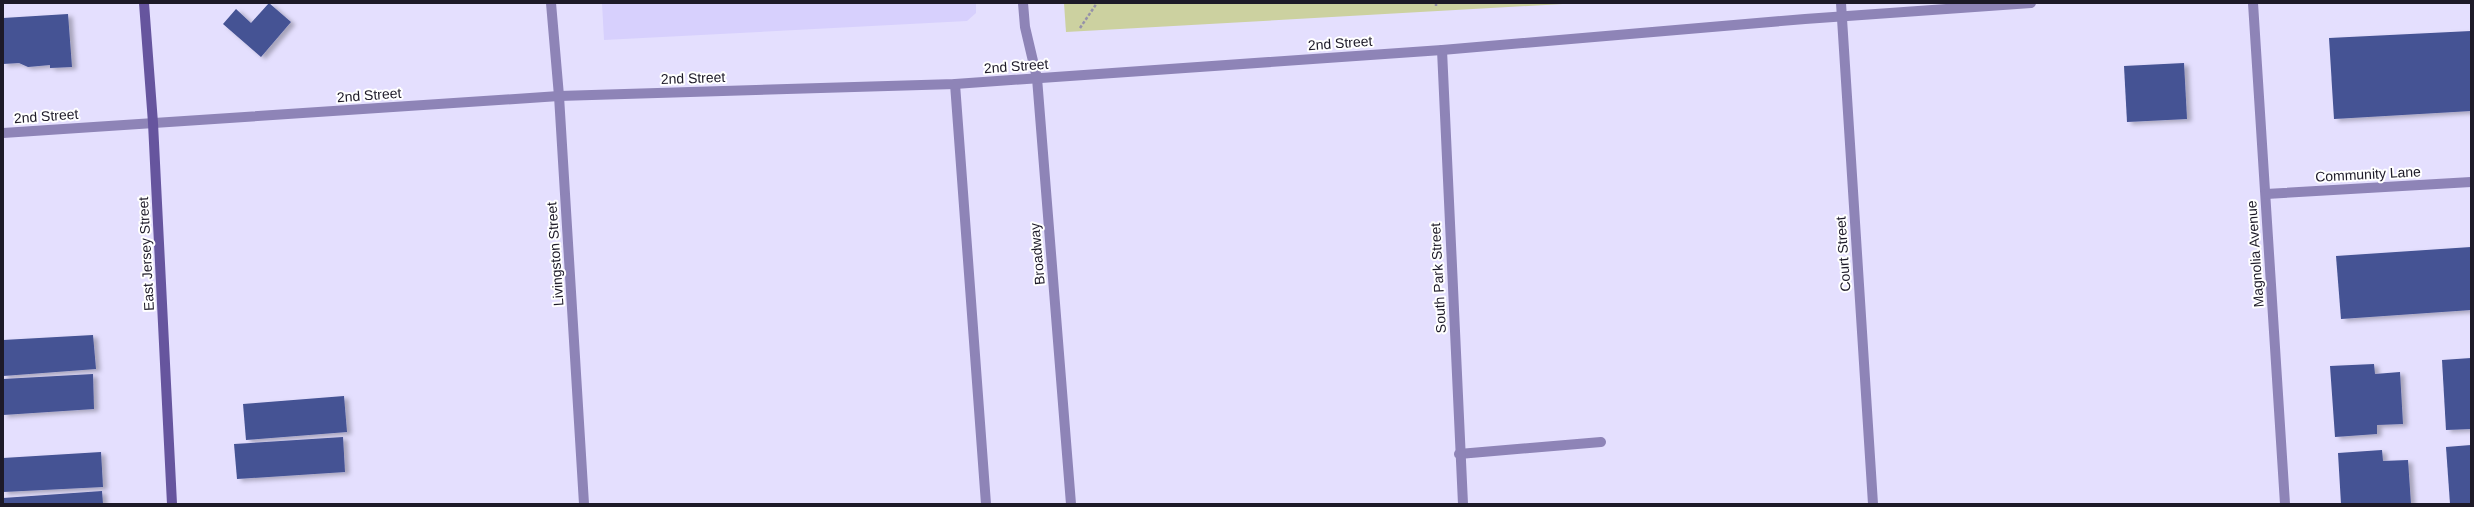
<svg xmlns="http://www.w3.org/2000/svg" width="2474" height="507" font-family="Helvetica,sans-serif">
<defs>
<filter id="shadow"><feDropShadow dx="4.5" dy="2.5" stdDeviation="2" flood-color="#0004"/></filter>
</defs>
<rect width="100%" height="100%" fill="#e4dffe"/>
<polygon fill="#d7d0fd" points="602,3 976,3 976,13 967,21 604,40"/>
<polygon fill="#ccd1a0" points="1064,3 1580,3 1066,32"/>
<g fill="#445294" filter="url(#shadow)">
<polygon points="269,3 291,22 261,57 223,24 236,9 251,23"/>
<polygon points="68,14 72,67 50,68 50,65 28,67 19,63 3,64 3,18"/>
<polygon points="2471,31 2471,111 2334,119 2329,38"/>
<polygon points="2184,63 2187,119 2127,122 2124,66"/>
<polygon points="2471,247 2471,310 2341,319 2336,256"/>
<polygon points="93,335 96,369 3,376 3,340"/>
<polygon points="2471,358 2471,429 2446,430 2442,360"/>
<polygon points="2374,364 2375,374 2400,372 2403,424 2377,425 2377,434 2335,437 2330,366"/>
<polygon points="93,374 94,409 3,415 3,379"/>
<polygon points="344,396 347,432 246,440 243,404"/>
<polygon points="343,437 345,472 237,479 234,444"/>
<polygon points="2471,445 2471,504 2450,504 2446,447"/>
<polygon points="2382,450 2383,461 2408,460 2411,504 2341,504 2338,453"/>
<polygon points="101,452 103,487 3,492 3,458"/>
<polygon points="102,491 103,504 3,504 3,498"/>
</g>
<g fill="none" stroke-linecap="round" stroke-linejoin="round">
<g stroke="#9591a9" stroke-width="2.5" stroke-dasharray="3 2" stroke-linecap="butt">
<polyline points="1436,3 1436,6"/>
<polyline points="1080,28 1097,3"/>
</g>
<polyline stroke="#8e84b7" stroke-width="10" points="1459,454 1601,442"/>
<g stroke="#8e84b7" stroke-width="10">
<polyline points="551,3 559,96 584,504"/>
<polyline points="1023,3 1025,27 1037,78 1071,504"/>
<polyline points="1841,3 1873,504"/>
<polyline points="2253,3 2285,504"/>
<polyline points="1442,50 1463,504"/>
<polyline points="955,84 986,504"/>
<polyline points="3,133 559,96 955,84 1442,50 1805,19 2031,3"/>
<polyline points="2266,194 2471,182"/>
</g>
<polyline stroke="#66559e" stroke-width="10" points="144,3 153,123 172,504"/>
</g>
<g text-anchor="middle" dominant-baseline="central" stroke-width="4" stroke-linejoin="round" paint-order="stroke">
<g font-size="14" fill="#1d1a28" stroke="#fff">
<text transform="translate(1340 43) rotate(-4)">2nd Street</text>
<text transform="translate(1016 66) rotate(-4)">2nd Street</text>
<text transform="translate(693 78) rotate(-2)">2nd Street</text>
<text transform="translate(369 95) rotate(-4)">2nd Street</text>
<text transform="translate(46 116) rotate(-4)">2nd Street</text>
<text transform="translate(2368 174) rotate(-3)">Community Lane</text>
<text transform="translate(146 254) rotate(-93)">East Jersey Street</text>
<text transform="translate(555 254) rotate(-94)">Livingston Street</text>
<text transform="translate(1037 254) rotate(-95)">Broadway</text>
<text transform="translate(1843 254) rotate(-94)">Court Street</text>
<text transform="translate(2255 254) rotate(-94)">Magnolia Avenue</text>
<text transform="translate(1438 278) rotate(-93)">South Park Street</text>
</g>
</g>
<rect width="2474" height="507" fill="none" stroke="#1d1a28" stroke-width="8"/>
</svg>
